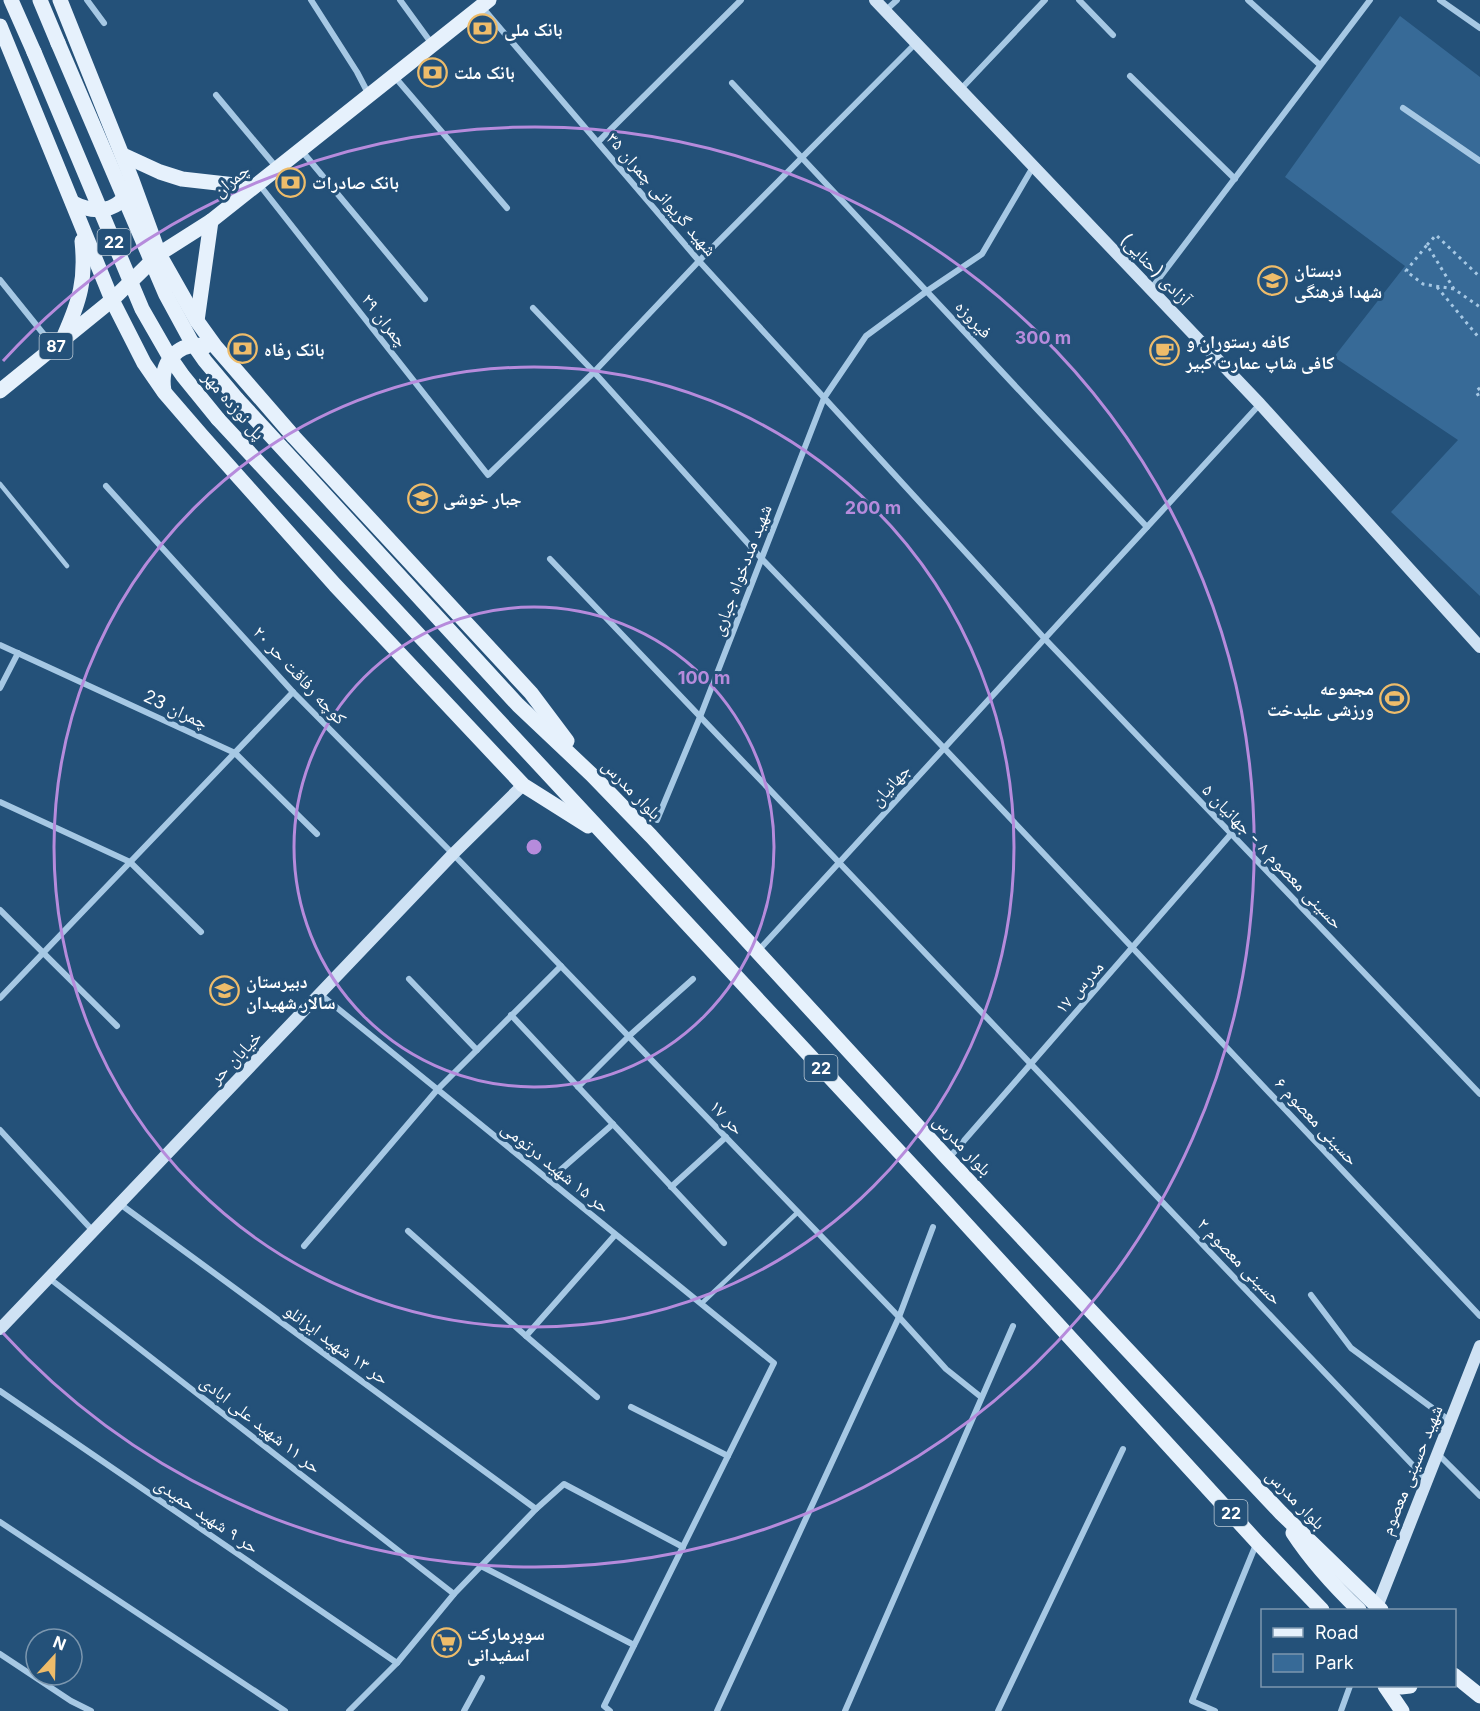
<svg xmlns="http://www.w3.org/2000/svg" width="1480" height="1711" font-family="Inter,'Noto Naskh Arabic',sans-serif">
<rect width="100%" height="100%" fill="#245179"/>
<polygon fill="#376a97" points="1400,16 1480,77 1480,596 1391,512 1458,440 1334,357 1405,266 1285,177"/>
<g fill="none" stroke-linecap="round" stroke-linejoin="round">
<g stroke="#a6c8e4" stroke-width="3" stroke-dasharray="3 4.5" stroke-linecap="butt">
<polyline points="1427,245 1436,235 1480,277"/>
<polyline points="1437,287 1480,339"/>
<polyline points="1454,289 1423,284 1406,271 1427,245 1454,289 1480,307"/>
<polyline points="1480,388 1476,391 1480,399"/>
</g>
<g stroke="#a6c8e4" stroke-width="4.5">
<polyline points="0,484 67,566"/>
<polyline points="701,1304 798,1212"/>
</g>
<g stroke="#a6c8e4" stroke-width="6">
<polyline points="87,0 104,23"/>
<polyline points="311,0 357,72 369,95"/>
<polyline points="400,0 432,44"/>
<polyline points="1079,0 1113,35"/>
<polyline points="1248,0 1320,65"/>
<polyline points="1440,0 1480,28"/>
<polyline points="482,7 699,261 1045,639 1480,1094"/>
<polyline points="885,11 897,0"/>
<polyline points="394,76 507,208"/>
<polyline points="1130,76 1235,179"/>
<polyline points="732,83 1147,527"/>
<polyline points="960,90 1045,0"/>
<polyline points="216,95 277,168"/>
<polyline points="1403,108 1480,161"/>
<polyline points="598,142 741,0"/>
<polyline points="301,150 425,299"/>
<polyline points="258,183 488,475 594,372 699,261 916,43"/>
<polyline points="0,280 54,347"/>
<polyline points="1151,289 1370,0"/>
<polyline points="533,308 594,372 762,559 944,748 1480,1316"/>
<polyline points="106,486 293,692 453,854 899,1317 946,1369 981,1397"/>
<polyline points="550,559 1426,1479"/>
<polyline points="0,645 235,753 317,834"/>
<polyline points="0,688 18,653"/>
<polyline points="0,802 130,862 201,932"/>
<polyline points="657,820 700,717 824,398 866,336 927,291 982,254 1033,167"/>
<polyline points="0,910 117,1026"/>
<polyline points="758,951 1260,404"/>
<polyline points="409,979 477,1050"/>
<polyline points="320,994 774,1363 604,1706 610,1711"/>
<polyline points="0,998 293,692"/>
<polyline points="511,1015 724,1243"/>
<polyline points="578,1087 629,1036 693,979"/>
<polyline points="0,1130 93,1231"/>
<polyline points="948,1159 1231,834"/>
<polyline points="549,1180 613,1124"/>
<polyline points="671,1187 726,1137"/>
<polyline points="120,1204 536,1509"/>
<polyline points="408,1231 526,1336 597,1397"/>
<polyline points="304,1246 437,1090 561,966"/>
<polyline points="49,1278 454,1594"/>
<polyline points="1311,1295 1351,1348 1450,1421"/>
<polyline points="526,1336 615,1235"/>
<polyline points="0,1391 397,1663"/>
<polyline points="631,1407 728,1456"/>
<polyline points="1438,1454 1480,1496"/>
<polyline points="0,1522 285,1711"/>
<polyline points="481,1566 634,1645"/>
<polyline points="0,1654 71,1701 91,1711"/>
<polyline points="349,1711 397,1663 454,1594 536,1509 564,1484 683,1547"/>
<polyline points="464,1711 482,1678"/>
<polyline points="717,1711 899,1317 933,1227"/>
<polyline points="845,1711 1013,1326"/>
<polyline points="998,1711 1123,1449"/>
<polyline points="1215,1711 1192,1701 1257,1542"/>
<polyline points="1341,1711 1350,1686"/>
</g>
<g stroke="#cfe2f4" stroke-width="12">
<polyline points="875,0 1260,404 1480,647"/>
<polyline points="0,1329 453,854 523,785"/>
<polyline points="1377,1607 1480,1346"/>
</g>
<g stroke="#e6f1fc" stroke-width="15">
<polyline points="11,0 34,52"/>
<polyline points="40,0 58,43"/>
<polyline points="60,0 132,180 159,254 197,321 215,346 294,437 531,693 567,741"/>
<polyline points="0,26 112,300 144,363 164,392 202,436 335,585 523,785 588,826"/>
<polyline points="123,155 160,172 182,179 253,187"/>
<path d="M73,203C94,214 121,213 130,186"/>
<polyline points="197,321 211,221"/>
<path d="M64,336C80,300 86,280 82,241"/>
<polyline points="0,391 112,300 159,254 211,221 489,0"/>
<path d="M164,391C159,363 177,341 206,346"/>
<polyline points="237,399 518,705 592,775 651,836 948,1159 1281,1513 1381,1610"/>
<polyline points="218,419 944,1200 1257,1542 1322,1610"/>
<path d="M1293,1533C1312,1562 1334,1586 1359,1610"/>
<polyline points="1454,1675 1480,1696"/>
<polyline points="1385,1686 1402,1711"/>
<polyline points="1399,1686 1401,1687 1410,1686"/>
</g>
<g stroke="#e6f1fc" stroke-width="15">
<polyline points="58,43 166,295 191,341 205,361 237,399"/>
<polyline points="34,52 142,309 169,356 183,376 218,419"/>
</g>
</g>
<g fill="none" stroke="#b68bdc" stroke-width="3">
<circle cx="534" cy="847" r="240"/>
<circle cx="534" cy="847" r="480"/>
<path d="M3 361A720 720 0 1 1 3 1333"/>
</g>
<defs>
<symbol id="bank-ring" viewBox="-11 -11 22 22"><circle r="9.5" fill="#245179" stroke="#eebc6a" stroke-width="1.5"/><path d="M-6-4H6V4H-6ZM0-2.3a2.3 2.3 0 1 0 0 4.6a2.3 2.3 0 1 0 0-4.6Z" fill="#eebc6a"/></symbol>
<symbol id="school-ring" viewBox="-11 -11 22 22"><circle r="9.5" fill="#245179" stroke="#eebc6a" stroke-width="1.5"/><path d="M0-5L7-2L0 1L-7-2ZM-4 1L0 2.5L4 1V4Q0 6-4 4Z" fill="#eebc6a"/></symbol>
<symbol id="cafe-ring" viewBox="-11 -11 22 22"><circle r="9.5" fill="#245179" stroke="#eebc6a" stroke-width="1.5"/><path d="M-5.5-4.5H6V0H3Q3 3.5 0 3.5H-2.5Q-5.5 3.5-5.5 0ZM3-3.2v2h1.7v-2ZM-6 4.5H4V6H-6Z" fill="#eebc6a"/></symbol>
<symbol id="stadium-ring" viewBox="-11 -11 22 22"><circle r="9.5" fill="#245179" stroke="#eebc6a" stroke-width="1.5"/><path d="M0-5a6.5 5 0 1 0 0 10a6.5 5 0 1 0 0-10ZM-3.5-1.8h7v3.6h-7Z" fill="#eebc6a"/></symbol>
<symbol id="supermarket-ring" viewBox="-11 -11 22 22"><circle r="9.5" fill="#245179" stroke="#eebc6a" stroke-width="1.5"/><path d="M-6-5.5h2.5l.6 2H6L4.5 2H-2.5L-4.4-4H-6ZM-1.5 3.2a1.3 1.3 0 1 0 .1 0ZM3 3.2a1.3 1.3 0 1 0 .1 0Z" fill="#eebc6a"/></symbol>
</defs>
<g fill-rule="evenodd">
<use href="#bank-ring" x="466" y="12" width="33" height="33"/>
<use href="#bank-ring" x="416" y="56" width="33" height="33"/>
<use href="#bank-ring" x="274" y="166" width="33" height="33"/>
<use href="#school-ring" x="1256" y="264" width="33" height="33"/>
<use href="#bank-ring" x="226" y="332" width="33" height="33"/>
<use href="#cafe-ring" x="1148" y="334" width="33" height="33"/>
<use href="#school-ring" x="406" y="482" width="33" height="33"/>
<use href="#stadium-ring" x="1378" y="682" width="33" height="33"/>
<use href="#school-ring" x="208" y="974" width="33" height="33"/>
<use href="#supermarket-ring" x="430" y="1626" width="33" height="33"/>
</g>
<g text-anchor="middle" dominant-baseline="central" stroke-width="6" stroke-linejoin="round" paint-order="stroke">
<g fill="#245179" stroke="#bdcbd7" stroke-width="1.5">
<rect x="97.5" y="229" width="33" height="26" rx="4.5"/>
<rect x="39.5" y="333" width="33" height="26" rx="4.5"/>
<rect x="804.5" y="1055" width="33" height="26" rx="4.5"/>
<rect x="1214.5" y="1500" width="33" height="26" rx="4.5"/>
</g>
<g font-size="16" font-weight="bold" fill="#fff">
<text x="114" y="242">22</text>
<text x="56" y="346">87</text>
<text x="821" y="1068">22</text>
<text x="1231" y="1513">22</text>
</g>
<g font-size="18" font-weight="bold" fill="#fff" stroke="#245179" text-anchor="start">
<text x="504" y="29">بانک ملی</text>
<text x="454" y="72">بانک ملت</text>
<text x="312" y="182">بانک صادرات</text>
<text x="1294" y="270">دبستان<tspan x="1294" dy="21">شهدا فرهنگی</tspan></text>
<text x="1186" y="341">کافه رستوران و<tspan x="1186" dy="21">کافی شاپ عمارت کبیر</tspan></text>
<text x="264" y="349">بانک رفاه</text>
<text x="443" y="498">جبار خوشی</text>
<text x="1374" y="688" text-anchor="end">مجموعه<tspan x="1374" dy="21">ورزشی علیدخت</tspan></text>
<text x="246" y="981">دبیرستان<tspan x="246" dy="21">سالار شهیدان</tspan></text>
<text x="467" y="1633">سوپرمارکت<tspan x="467" dy="21">اسفیدانی</tspan></text>
</g>
<g font-size="18" fill="#fff" stroke="#245179">
<text transform="translate(231 180) rotate(-39)">چمران</text>
<text transform="translate(662 194) rotate(49)">شهید گریوانی چمران ۳۵</text>
<text transform="translate(1156 269) rotate(46)">آزادی (حنایی)</text>
<text transform="translate(974 319) rotate(47)">فیروزه</text>
<text transform="translate(385 320) rotate(52)">چمران ۲۹</text>
<text transform="translate(234 405) rotate(49)">پل نوزده مهر</text>
<text transform="translate(741 570) rotate(-69)">شهید مددخواه جباری</text>
<text transform="translate(300 675) rotate(47)">کوچه رفاقت حر ۲۰</text>
<text transform="translate(176 709) rotate(25)">چمران 23</text>
<text transform="translate(890 785) rotate(-48)">جهانیان</text>
<text transform="translate(632 789) rotate(46)">بلوار مدرس</text>
<text transform="translate(1273 856) rotate(46)">حسینی معصوم ۸ - جهانیان ۵</text>
<text transform="translate(1079 987) rotate(-49)">مدرس ۱۷</text>
<text transform="translate(235 1057) rotate(-46)">خیابان حر</text>
<text transform="translate(727 1117) rotate(46)">حر ۱۷</text>
<text transform="translate(1317 1121) rotate(47)">حسینی معصوم ۶</text>
<text transform="translate(963 1145) rotate(47)">بلوار مدرس</text>
<text transform="translate(556 1167) rotate(39)">حر ۱۵ شهید درتومی</text>
<text transform="translate(1240 1261) rotate(46)">حسینی معصوم ۲</text>
<text transform="translate(337 1344) rotate(36)">حر ۱۳ شهید ایزانلو</text>
<text transform="translate(261 1424) rotate(38)">حر ۱۱ شهید علی ابادی</text>
<text transform="translate(1411 1470) rotate(-68)">شهید حسینی معصوم</text>
<text transform="translate(1296 1499) rotate(46)">بلوار مدرس</text>
<text transform="translate(207 1515) rotate(34)">حر ۹ شهید حمیدی</text>
</g>
</g>
<circle cx="534" cy="847" r="9" fill="#b68bdc" stroke="#245179" stroke-width="3"/>
<g font-size="18" text-anchor="middle" font-weight="bold" fill="#b68bdc" stroke="#245179" stroke-width="6" stroke-linejoin="round" paint-order="stroke">
<text x="1043" y="344">300 m</text>
<text x="873" y="514">200 m</text>
<text x="704" y="684">100 m</text>
</g>
<rect x="1261" y="1609" width="195" height="78" fill="#245179" stroke="#7c97af" stroke-width="1.5"/>
<rect x="1273" y="1628" width="30" height="9" fill="#e6f1fc" stroke="#7c97af" stroke-width="1.5"/>
<text x="1315" y="1639" font-size="18" fill="#ffffff">Road</text>
<rect x="1273" y="1654" width="30" height="18" fill="#376a97" stroke="#7c97af" stroke-width="1.5"/>
<text x="1315" y="1669" font-size="18" fill="#ffffff">Park</text>
<g transform="translate(54 1657) rotate(22)"><circle r="28" fill="#245179" stroke="#7c97af" stroke-width="1.5"/>
<path d="M0-4.5L10 22L0 15L-10 22Z" fill="#eebc6a"/>
<text y="-9" font-size="16" font-weight="bold" text-anchor="middle" fill="#ffffff">N</text>
</g>
</svg>
